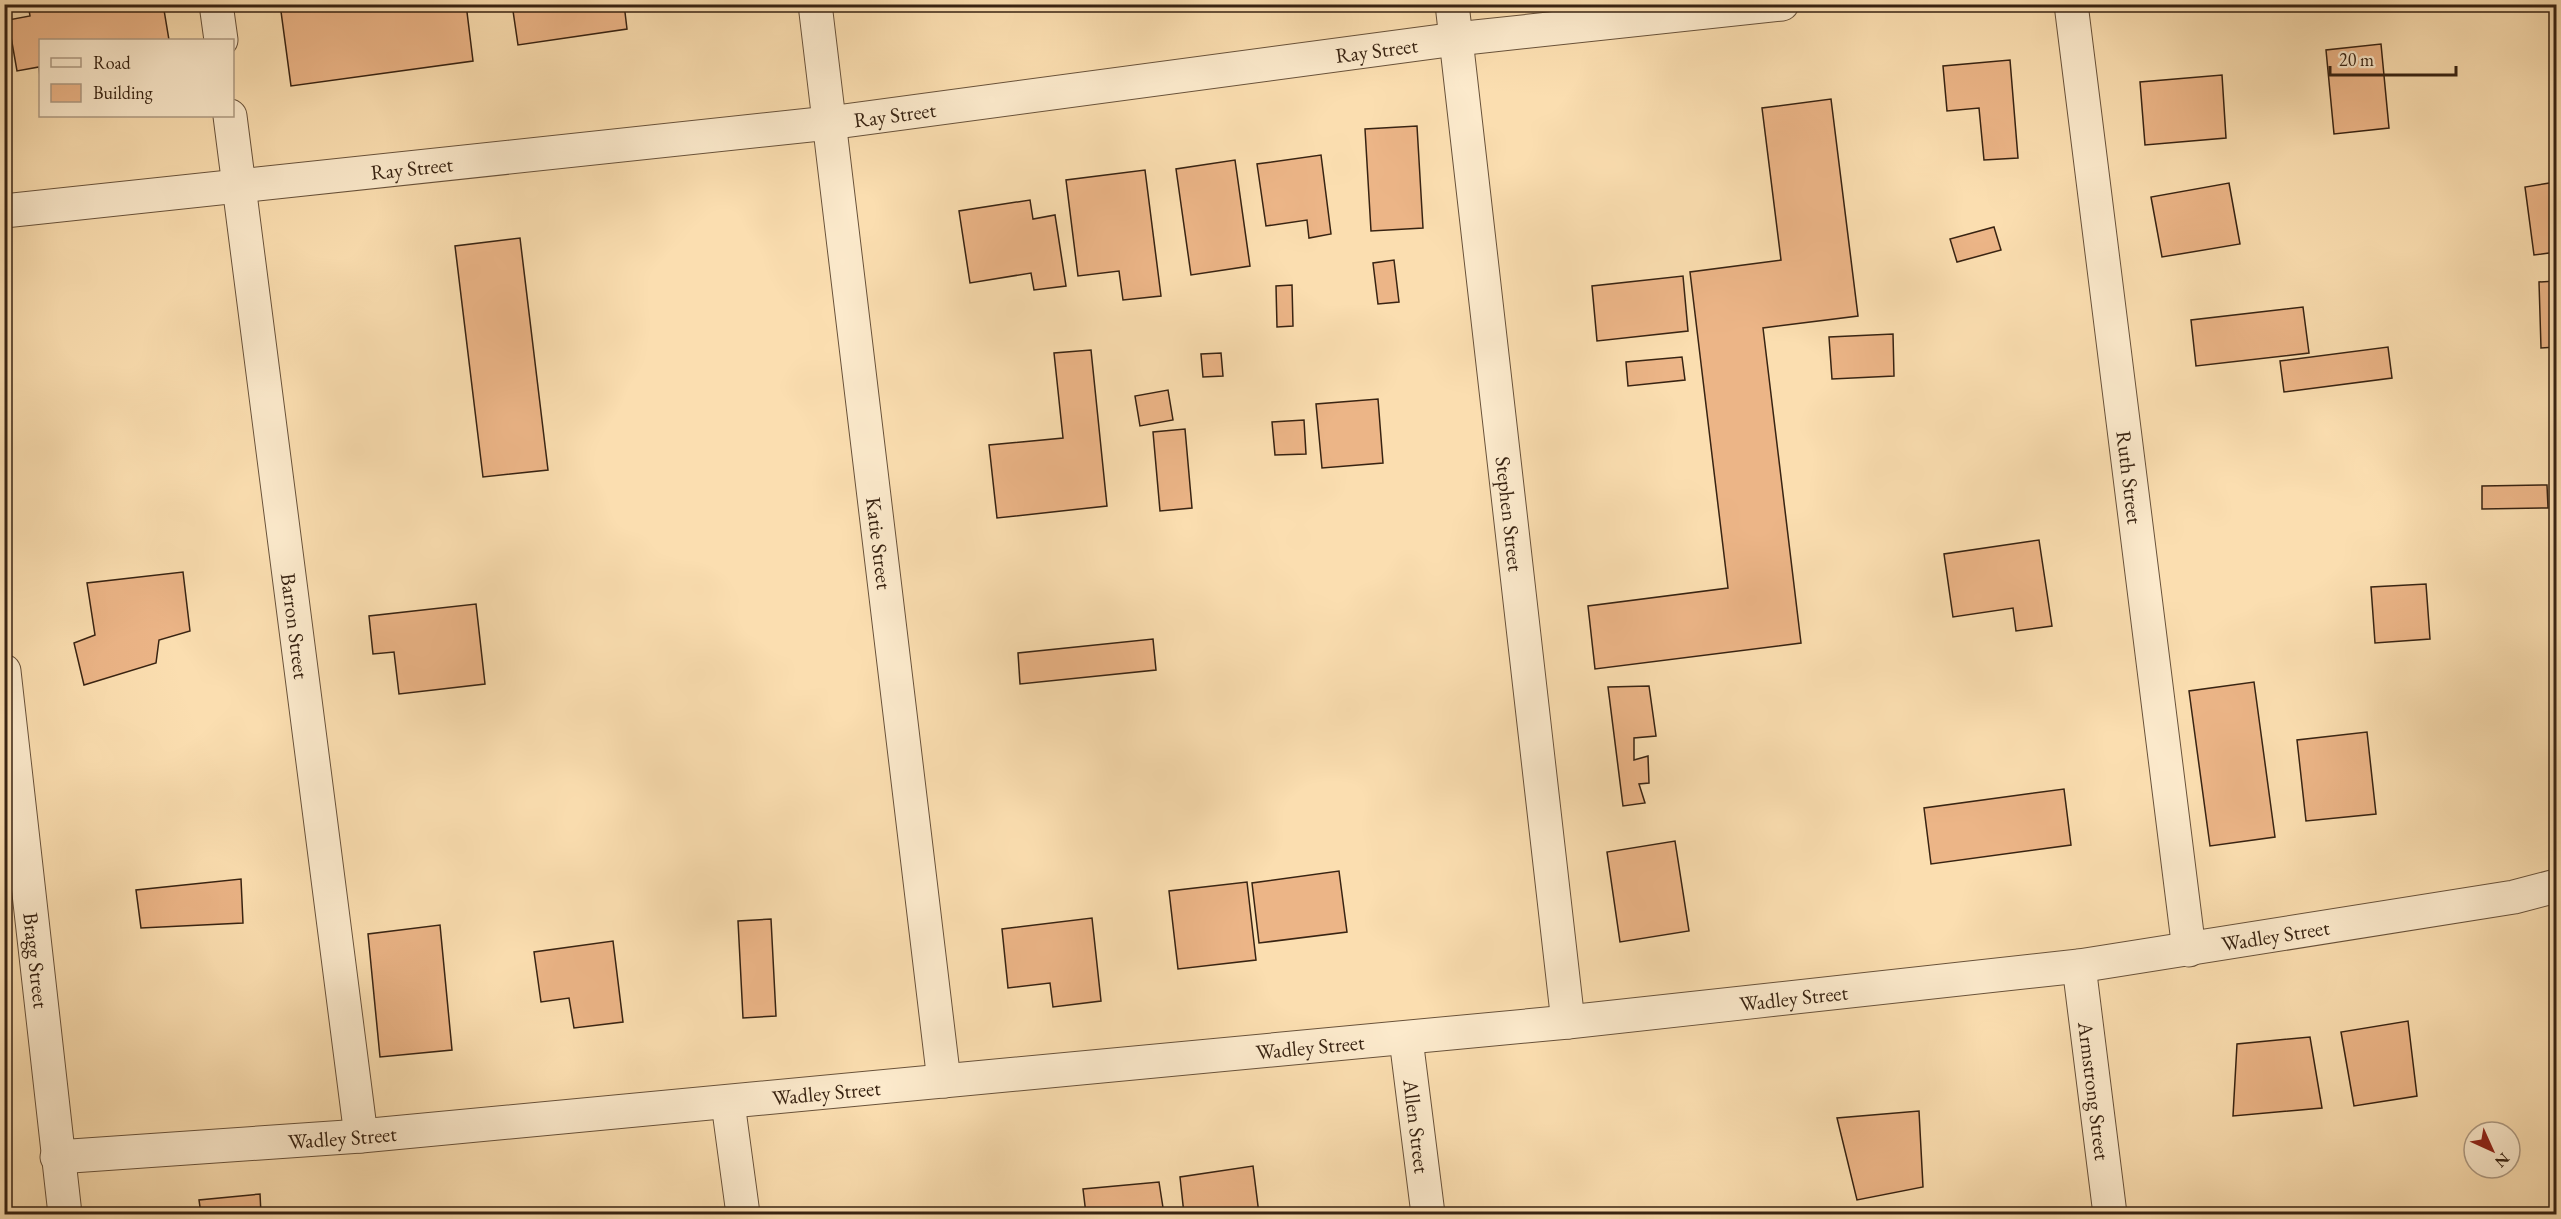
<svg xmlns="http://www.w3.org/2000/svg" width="2561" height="1219" font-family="'EB Garamond',serif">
<rect width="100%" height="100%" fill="#fbdeb0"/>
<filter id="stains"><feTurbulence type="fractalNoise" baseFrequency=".00333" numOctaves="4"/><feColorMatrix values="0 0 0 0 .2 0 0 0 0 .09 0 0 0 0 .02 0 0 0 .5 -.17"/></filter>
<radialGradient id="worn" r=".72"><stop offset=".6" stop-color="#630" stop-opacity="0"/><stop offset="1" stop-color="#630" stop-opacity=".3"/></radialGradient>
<g fill="#ecb587" stroke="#382312" stroke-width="1.5">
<polygon points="28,4 163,4 169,40 40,40 40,77 39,67 17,71 8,20 30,16"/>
<polygon points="280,4 466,4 473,61 291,86"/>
<polygon points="512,4 624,4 627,29 518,45"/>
<polygon points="2381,44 2389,128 2334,134 2326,50"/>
<polygon points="2010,60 2018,158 1984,160 1979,108 1947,111 1943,66"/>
<polygon points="2222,75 2226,138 2145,145 2140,82"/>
<polygon points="1831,99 1858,316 1763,328 1801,643 1595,669 1588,606 1728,588 1690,272 1781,260 1762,108"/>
<polygon points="1417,126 1423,228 1371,231 1365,129"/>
<polygon points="1321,155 1331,234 1309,238 1307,220 1266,226 1257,164"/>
<polygon points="1235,160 1250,266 1191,275 1176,169"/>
<polygon points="1145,170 1161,296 1123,300 1119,271 1078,276 1066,180"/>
<polygon points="2556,182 2556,252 2534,255 2525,187"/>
<polygon points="2229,183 2240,244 2162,257 2151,197"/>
<polygon points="1030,200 1033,219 1055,215 1066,286 1034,290 1031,273 970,283 959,211"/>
<polygon points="1994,227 2001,250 1957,262 1950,239"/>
<polygon points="520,238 548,470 483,477 455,246"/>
<polygon points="1394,260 1399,302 1378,304 1373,263"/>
<polygon points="1683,276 1688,331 1597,341 1592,286"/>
<polygon points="2556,281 2556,347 2541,348 2539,282"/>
<polygon points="1292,285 1293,326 1277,327 1276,286"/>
<polygon points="2303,307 2309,353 2196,366 2191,320"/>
<polygon points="1893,334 1894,376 1832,379 1829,337"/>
<polygon points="2388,347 2392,378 2284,392 2280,361"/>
<polygon points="1091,350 1107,506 997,518 989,445 1063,438 1054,353"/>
<polygon points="1221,353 1223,376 1203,377 1201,354"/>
<polygon points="1682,357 1685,380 1628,386 1626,362"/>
<polygon points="1168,390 1173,420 1140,426 1135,396"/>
<polygon points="1378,399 1383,463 1322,468 1316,404"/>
<polygon points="1304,420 1306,454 1275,455 1272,422"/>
<polygon points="1185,429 1192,508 1160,511 1153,432"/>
<polygon points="2547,485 2548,508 2482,509 2482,486"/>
<polygon points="2039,540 2052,626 2016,631 2013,608 1953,617 1944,554"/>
<polygon points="183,572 190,631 159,640 156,663 84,685 74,643 95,635 87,583"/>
<polygon points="2426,584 2430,639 2375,643 2371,587"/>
<polygon points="476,604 485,684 399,694 394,652 373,654 369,616"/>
<polygon points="1153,639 1156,670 1020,684 1018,653"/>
<polygon points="2254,682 2275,837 2210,846 2189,691"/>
<polygon points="1649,686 1656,736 1634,738 1634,760 1648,756 1649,783 1639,784 1645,803 1623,806 1608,687"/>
<polygon points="2367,732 2376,814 2306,821 2297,740"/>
<polygon points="2064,789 2071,845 1931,864 1924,808"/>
<polygon points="1675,841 1689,931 1620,942 1607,852"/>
<polygon points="1339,871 1347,932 1259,943 1252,883"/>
<polygon points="241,879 243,923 141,928 136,890"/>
<polygon points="1247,882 1256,960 1178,969 1169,891"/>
<polygon points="1092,918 1101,1001 1053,1007 1050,983 1008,988 1002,929"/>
<polygon points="771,919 776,1016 743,1018 738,921"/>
<polygon points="440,925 452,1050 380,1057 368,934"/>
<polygon points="613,941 623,1022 574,1028 569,998 541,1002 534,952"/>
<polygon points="2408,1021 2417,1096 2354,1106 2341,1032"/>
<polygon points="2310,1037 2322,1108 2233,1116 2237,1044"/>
<polygon points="1919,1111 1923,1187 1857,1200 1837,1118"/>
<polygon points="1253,1166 1259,1214 1184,1214 1180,1177"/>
<polygon points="1159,1182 1164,1214 1086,1214 1083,1189"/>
<polygon points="260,1194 261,1214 201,1214 199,1200"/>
<polygon points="464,1208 465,1214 439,1214"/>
</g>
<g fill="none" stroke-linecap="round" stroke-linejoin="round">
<defs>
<g id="minor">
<polyline points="216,4 221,40"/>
<path id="s1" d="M815,4L944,1081"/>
<path id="s2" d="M1452,4L1568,1022"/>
<path id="s3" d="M2071,4L2189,950"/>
<path id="s4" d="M230,116L361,1136"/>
<path id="s5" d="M4,211L829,123L1456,39L1782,4"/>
<path id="s6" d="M2079,966L2110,1214"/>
<path id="s7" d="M1406,1039L1428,1214"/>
<polyline points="728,1103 743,1214"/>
</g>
<g id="tertiary">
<path id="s8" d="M4,671L65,1214"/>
<path id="s9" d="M57,1157L361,1136L1568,1022L2079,966L2514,897L2556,886"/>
</g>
</defs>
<use href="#minor" stroke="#69523a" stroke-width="35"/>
<use href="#tertiary" stroke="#69523a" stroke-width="35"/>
<use href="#minor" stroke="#fceacc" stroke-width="33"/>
<use href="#tertiary" stroke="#fceacc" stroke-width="33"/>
</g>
<g text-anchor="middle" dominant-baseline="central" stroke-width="4.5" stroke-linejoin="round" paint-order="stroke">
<g font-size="21" fill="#382312" stroke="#fceacc">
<text stroke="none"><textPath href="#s5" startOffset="1382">Ray Street</textPath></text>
<text stroke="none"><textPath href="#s5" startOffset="896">Ray Street</textPath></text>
<text stroke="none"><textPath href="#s5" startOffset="410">Ray Street</textPath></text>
<text stroke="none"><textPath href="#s3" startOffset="477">Ruth Street</textPath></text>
<text stroke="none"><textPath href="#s2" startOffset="513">Stephen Street</textPath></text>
<text stroke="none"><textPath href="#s1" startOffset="543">Katie Street</textPath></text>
<text stroke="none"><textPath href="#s4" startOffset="514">Barron Street</textPath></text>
<text stroke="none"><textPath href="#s9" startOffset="2230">Wadley Street</textPath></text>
<text stroke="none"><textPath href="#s8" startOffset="291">Bragg Street</textPath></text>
<text stroke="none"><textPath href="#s9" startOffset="1744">Wadley Street</textPath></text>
<text stroke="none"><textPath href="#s9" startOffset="1258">Wadley Street</textPath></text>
<text stroke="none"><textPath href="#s6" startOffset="126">Armstrong Street</textPath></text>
<text stroke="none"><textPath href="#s9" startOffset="772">Wadley Street</textPath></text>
<text stroke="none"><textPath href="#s7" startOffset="88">Allen Street</textPath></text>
<text stroke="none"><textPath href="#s9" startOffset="286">Wadley Street</textPath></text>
</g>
</g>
<rect width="2561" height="1219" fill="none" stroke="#fbdeb0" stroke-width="24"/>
<rect x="6" y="6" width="2549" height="1207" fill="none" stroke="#382312" stroke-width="3"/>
<rect x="12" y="12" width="2537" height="1195" fill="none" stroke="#382312" stroke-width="1.5"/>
<rect x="39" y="39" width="195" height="78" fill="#fceacc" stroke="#ae9a82" stroke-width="1.5"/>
<rect x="51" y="58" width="30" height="9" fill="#fceacc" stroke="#ae9a82" stroke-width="1.5"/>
<text x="93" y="69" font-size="18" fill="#382312">Road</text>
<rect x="51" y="84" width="30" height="18" fill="#ecb587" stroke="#ae9a82" stroke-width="1.5"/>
<text x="93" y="99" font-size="18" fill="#382312">Building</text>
<g transform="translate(2492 1150) rotate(135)"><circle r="28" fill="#fceacc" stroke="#ae9a82" stroke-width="1.5"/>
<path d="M0-4.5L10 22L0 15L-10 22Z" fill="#8f2418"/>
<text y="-9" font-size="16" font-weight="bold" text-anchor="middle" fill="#382312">N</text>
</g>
<path d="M2330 66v9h126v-9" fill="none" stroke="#382312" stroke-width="3"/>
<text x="2339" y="66" font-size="18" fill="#382312" stroke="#fceacc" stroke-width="4.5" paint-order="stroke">20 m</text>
<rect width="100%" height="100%" filter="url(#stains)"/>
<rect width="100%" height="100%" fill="url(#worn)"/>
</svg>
